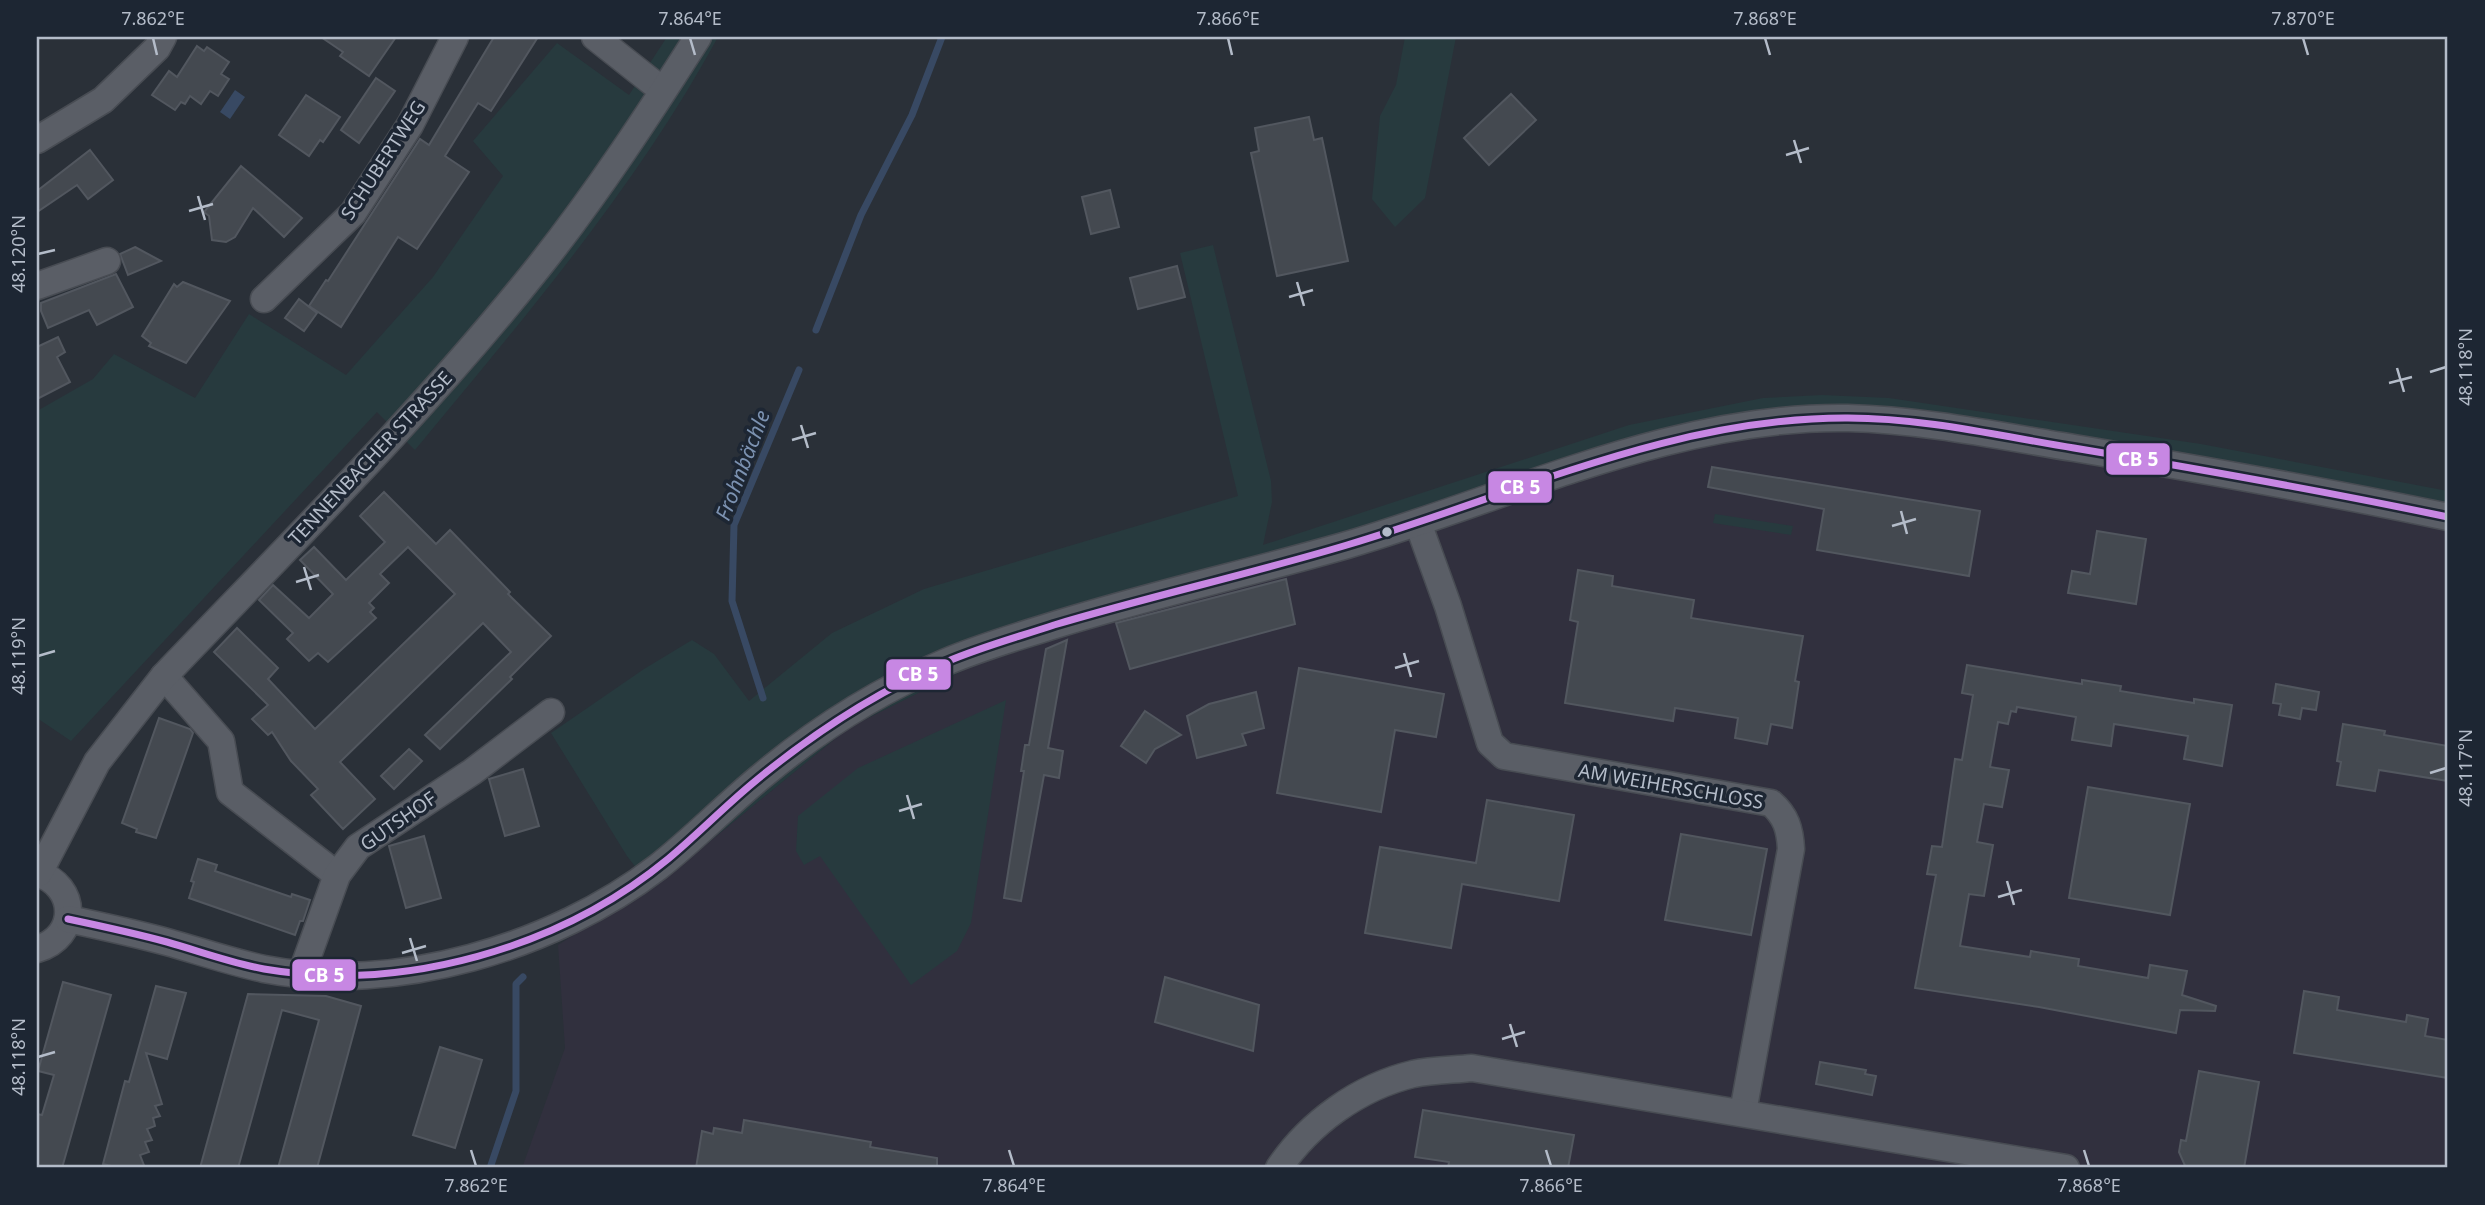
<svg xmlns="http://www.w3.org/2000/svg" width="2485" height="1205" font-family="'Noto Sans',sans-serif">
<rect width="100%" height="100%" fill="#2a3038"/>
<polygon fill="#31303e" points="1827,423 1955,435 2448,526 2448,1168 522,1168 565,1048 558,945 665,878 848,728 974,665 1177,601 1698,439"/>
<g fill="#273a3e">
<path d="M667,37H718C636,188 524,318 415,450L377,412L71,741L37,718V411L93,379L114,354L195,398L249,314L346,375L433,277L503,176L473,141L557,43L629,95Z"/>
<polygon points="1405,37 1456,37 1425,198 1395,227 1372,199 1380,116 1396,85"/>
<polygon points="1213,245 1271,481 1272,502 1263,545 1629,425 1763,398 1822,395 1889,398 2201,444 2448,491 2448,526 1955,435 1827,423 1698,439 974,665 848,728 665,878 651,887 627,856 551,733 644,669 692,640 714,654 749,701 832,633 924,589 1238,496 1180,253"/>
<polygon points="1715,514 1793,526 1791,535 1713,523"/>
<polygon points="1006,700 971,923 957,951 911,985 820,856 804,865 796,851 798,816 858,768"/>
</g>
<polygon fill="#384963" points="235,90 245,97 230,119 220,112"/>
<g fill="none" stroke-linecap="round" stroke-linejoin="round">
<g stroke="#384963" stroke-width="7">
<polyline points="816,330 861,215 912,115 942,37"/>
<polyline points="763,698 732,601 734,525 799,370"/>
<polyline points="490,1168 516,1091 516,984 523,977"/>
</g>
</g>
<g fill="#444950" stroke="#52575f" stroke-width="2">
<polygon points="321,37 396,37 369,76 340,56 343,52"/>
<polygon points="494,37 538,37 491,111 478,103 445,156 469,172 417,249 398,237 341,327 309,306 326,280 328,281 420,139 429,145"/>
<polygon points="197,46 204,51 207,47 229,62 221,74 229,79 218,96 210,91 201,104 190,96 185,104 181,102 175,110 152,95 169,71 177,77"/>
<polygon points="376,78 395,91 359,143 341,130"/>
<polygon points="1511,94 1536,120 1489,165 1464,138"/>
<polygon points="306,95 340,117 323,142 320,140 309,156 279,135"/>
<polygon points="1309,117 1314,140 1322,138 1348,261 1277,276 1251,153 1259,151 1255,128"/>
<polygon points="90,150 113,180 88,199 77,185 37,212 37,191"/>
<polygon points="241,166 302,218 284,237 253,208 235,237 226,242 212,240 209,216 204,212"/>
<polygon points="1110,190 1119,227 1091,234 1082,197"/>
<polygon points="135,247 161,261 128,275 120,254"/>
<polygon points="1177,266 1185,297 1138,309 1130,278"/>
<polygon points="116,274 133,307 97,325 89,310 48,328 41,311 41,303"/>
<polygon points="183,282 230,301 186,363 149,346 151,343 142,336 174,284 177,287"/>
<polygon points="299,299 317,313 304,331 285,318"/>
<polygon points="58,337 65,352 57,357 70,382 37,399 37,347"/>
<polygon points="1712,467 1980,511 1969,576 1817,550 1824,509 1708,487"/>
<polygon points="384,492 436,544 450,530 510,592 508,594 551,636 510,677 512,679 440,749 425,735 511,652 483,623 340,762 375,799 343,829 311,795 318,789 291,761 272,732 268,735 252,719 268,705 214,652 237,628 278,668 268,679 315,729 455,594 408,547 380,574 389,583 369,603 374,608 370,612 376,618 328,662 318,653 309,661 287,639 293,633 259,600 273,585 309,618 333,594 300,560 314,547 346,580 385,542 360,516"/>
<polygon points="2097,531 2146,539 2136,604 2068,593 2072,571 2090,574"/>
<polygon points="1578,570 1613,576 1612,586 1694,600 1691,618 1803,636 1795,681 1799,682 1792,728 1771,724 1767,744 1735,738 1738,718 1675,708 1673,721 1565,703 1578,622 1570,620"/>
<polygon points="1286,579 1295,624 1130,669 1116,623"/>
<polygon points="1067,640 1048,748 1063,751 1059,778 1044,775 1021,901 1004,898 1024,771 1021,771 1025,745 1029,745 1046,649"/>
<polygon points="1967,665 2082,684 2082,680 2121,686 2120,691 2194,703 2194,699 2232,705 2222,766 2184,759 2188,736 2114,724 2111,746 2072,740 2076,717 2017,707 2016,712 2011,711 2008,724 1998,722 1990,767 2009,770 2002,807 1984,804 1977,842 1993,845 1984,896 1969,894 1960,946 2030,957 2031,951 2079,959 2078,966 2148,978 2150,965 2187,971 2182,995 2216,1006 2215,1011 2180,1010 2176,1033 2039,1007 1915,988 1936,875 1927,874 1932,846 1942,847 1955,759 1962,760 1973,695 1962,693"/>
<polygon points="1299,668 1444,694 1436,737 1395,730 1381,812 1277,793"/>
<polygon points="2276,684 2319,692 2316,710 2302,708 2300,719 2279,715 2281,704 2273,703"/>
<polygon points="1256,692 1264,728 1242,734 1246,745 1197,758 1187,716 1209,704"/>
<polygon points="1145,711 1181,735 1155,749 1146,763 1121,746"/>
<polygon points="159,718 190,729 193,733 156,838 136,832 137,829 122,823"/>
<polygon points="2343,724 2385,731 2384,735 2448,746 2448,781 2379,770 2375,791 2337,785 2341,762 2337,761"/>
<polygon points="409,749 422,761 394,789 381,776"/>
<polygon points="523,769 539,826 505,836 489,779"/>
<polygon points="2088,787 2190,804 2170,915 2069,898"/>
<polygon points="1487,800 1574,815 1559,901 1462,884 1451,948 1365,933 1380,847 1476,863"/>
<polygon points="1681,834 1767,849 1751,935 1665,920"/>
<polygon points="424,836 441,898 406,908 389,846"/>
<polygon points="198,859 217,865 215,871 291,897 292,894 310,900 303,921 300,921 295,935 189,898 194,882 191,881"/>
<polygon points="1165,977 1259,1005 1253,1051 1155,1022"/>
<polygon points="63,982 111,995 62,1168 37,1168 37,1114 42,1115 54,1075 38,1071"/>
<polygon points="156,986 186,993 167,1059 146,1053 162,1104 155,1106 160,1116 153,1118 155,1126 147,1129 152,1140 145,1142 149,1152 140,1155 145,1168 120,1168 103,1164 125,1081 129,1082"/>
<polygon points="2304,991 2339,997 2337,1010 2406,1022 2407,1015 2428,1019 2425,1036 2448,1040 2448,1078 2294,1053"/>
<polygon points="248,994 326,996 361,1006 317,1168 278,1168 319,1020 282,1010 238,1168 200,1168"/>
<polygon points="440,1047 482,1060 455,1148 413,1135"/>
<polygon points="1820,1062 1866,1070 1865,1074 1876,1076 1872,1095 1816,1084"/>
<polygon points="2199,1071 2259,1082 2244,1168 2186,1168 2179,1152 2181,1140 2186,1141"/>
<polygon points="1423,1110 1574,1135 1568,1168 1448,1168 1449,1162 1415,1157"/>
<polygon points="744,1120 871,1142 870,1147 937,1158 937,1168 696,1168 702,1131 713,1134 714,1128 742,1133"/>
</g>
<g fill="none" stroke-linecap="round" stroke-linejoin="round">
<defs>
<g id="minor">
<polyline points="595,37 662,90"/>
<polyline points="37,140 103,100 157,48 163,37"/>
<polyline points="37,286 107,261"/>
<polyline points="264,299 353,213 410,125 455,37"/>
<path d="M1418,523L1448,606L1490,743L1504,756L1771,803C1786,816 1790,829 1791,849L1743,1112"/>
<polyline points="164,676 221,741 230,792 337,875"/>
<path d="M37,873C78,886 79,937 37,949"/>
<path d="M39,873L97,762L164,676C293,541 425,410 541,264C598,192 649,114 698,37"/>
<path d="M68,919C101,926 134,933 167,942C199,951 231,962 264,969C395,995 554,947 658,867C695,838 727,804 763,775C818,729 880,690 946,662C977,649 1009,639 1042,629C1142,597 1246,574 1347,545C1511,497 1675,415 1848,418C1924,420 2000,436 2074,448C2199,469 2324,491 2448,517"/>
<polyline points="301,975 337,875 358,847 472,772 551,712"/>
<path d="M1279,1168C1309,1123 1359,1087 1413,1074C1432,1070 1452,1070 1472,1068L2066,1168"/>
</g>
</defs>
<use href="#minor" stroke="#484c53" stroke-width="29"/>
<use href="#minor" stroke="#5a5e66" stroke-width="26"/>
<defs>
<path id="bus-1" d="M68,919C101,926 134,933 167,942C199,951 231,963 264,969C403,993 560,948 668,859C698,834 724,807 753,783C812,734 876,692 946,662C981,647 1018,637 1054,625C1151,596 1250,574 1347,545C1512,496 1673,417 1848,418C1924,418 2000,436 2074,448C2199,469 2324,491 2448,517"/>
</defs>
<use href="#bus-1" stroke="#1d2633" stroke-width="12"/>
<use href="#bus-1" stroke="#c787e3" stroke-width="7"/>
</g>
<path fill="none" stroke="#b4bcc9" stroke-width="2.5" d="M153,38L157,55M690,38L695,55M1228,38L1232,55M1765,38L1770,55M2303,38L2308,55M1794,140L1801,163M1786,155L1809,148M198,196L205,220M189,211L213,204M38,254L55,250M1297,282L1304,306M1289,297L1313,290M2397,368L2404,392M2430,372L2446,367M2389,383L2412,377M801,425L808,448M792,440L816,433M1901,511L1907,534M1892,526L1916,519M304,567L311,590M296,582L319,575M1404,653L1411,677M38,656L55,651M1395,668L1419,661M2430,773L2446,768M907,795L914,819M899,811L922,804M2007,881L2014,905M1998,897L2022,890M410,938L417,961M402,953L426,946M1510,1024L1517,1047M1502,1039L1525,1032M38,1057L55,1052M471,1150L476,1166M1009,1150L1014,1166M1546,1150L1551,1166M2084,1150L2089,1166"/>
<circle fill="#b4bcc9" stroke="#1d2633" stroke-width="2.5" cx="1387" cy="532" r="6"/>
<g text-anchor="middle" dominant-baseline="central" stroke-width="7" stroke-linejoin="round" paint-order="stroke">
<g font-size="19" fill="#b4bcc9" stroke="#1d2633">
<text transform="translate(383 160) rotate(-57)">SCHUBERTWEG</text>
<text transform="translate(370 458) rotate(-47)">TENNENBACHER STRASSE</text>
<text transform="translate(1671 786) rotate(10)">AM WEIHERSCHLOSS</text>
<text transform="translate(398 821) rotate(-35)">GUTSHOF</text>
</g>
<g font-size="21" font-style="italic" fill="#7c92b1" stroke="#1d2633">
<text transform="translate(742 465) rotate(-69)">Frohnbächle</text>
</g>
</g>
<g stroke="#1d2633" stroke-width="2.5">
<rect x="2105" y="442" width="66" height="34" rx="7" fill="#c787e3"/>
<rect x="1487" y="470" width="66" height="34" rx="7" fill="#c787e3"/>
<rect x="885" y="658" width="67" height="33" rx="7" fill="#c787e3"/>
<rect x="291" y="958" width="66" height="34" rx="7" fill="#c787e3"/>
</g>
<g font-size="19" text-anchor="middle" font-weight="bold" fill="#fff">
<text x="2138" y="466">CB 5</text>
<text x="1520" y="494">CB 5</text>
<text x="918" y="681">CB 5</text>
<text x="324" y="982">CB 5</text>
</g>
<rect width="2485" height="1205" fill="none" stroke="#1d2633" stroke-width="77"/>
<rect x="38" y="38" width="2408" height="1128" fill="none" stroke="#b4bcc9" stroke-width="2.5"/>
<g font-size="18" text-anchor="middle" fill="#b4bcc9">
<text x="153" y="25">7.862°E</text>
<text x="690" y="25">7.864°E</text>
<text x="1228" y="25">7.866°E</text>
<text x="1765" y="25">7.868°E</text>
<text x="2303" y="25">7.870°E</text>
<text transform="translate(19 254) rotate(-90)" y="6">48.120°N</text>
<text transform="translate(2466 367) rotate(-90)" y="6">48.118°N</text>
<text transform="translate(19 656) rotate(-90)" y="6">48.119°N</text>
<text transform="translate(2466 768) rotate(-90)" y="6">48.117°N</text>
<text transform="translate(19 1057) rotate(-90)" y="6">48.118°N</text>
<text x="476" y="1192">7.862°E</text>
<text x="1014" y="1192">7.864°E</text>
<text x="1551" y="1192">7.866°E</text>
<text x="2089" y="1192">7.868°E</text>
</g>
</svg>
